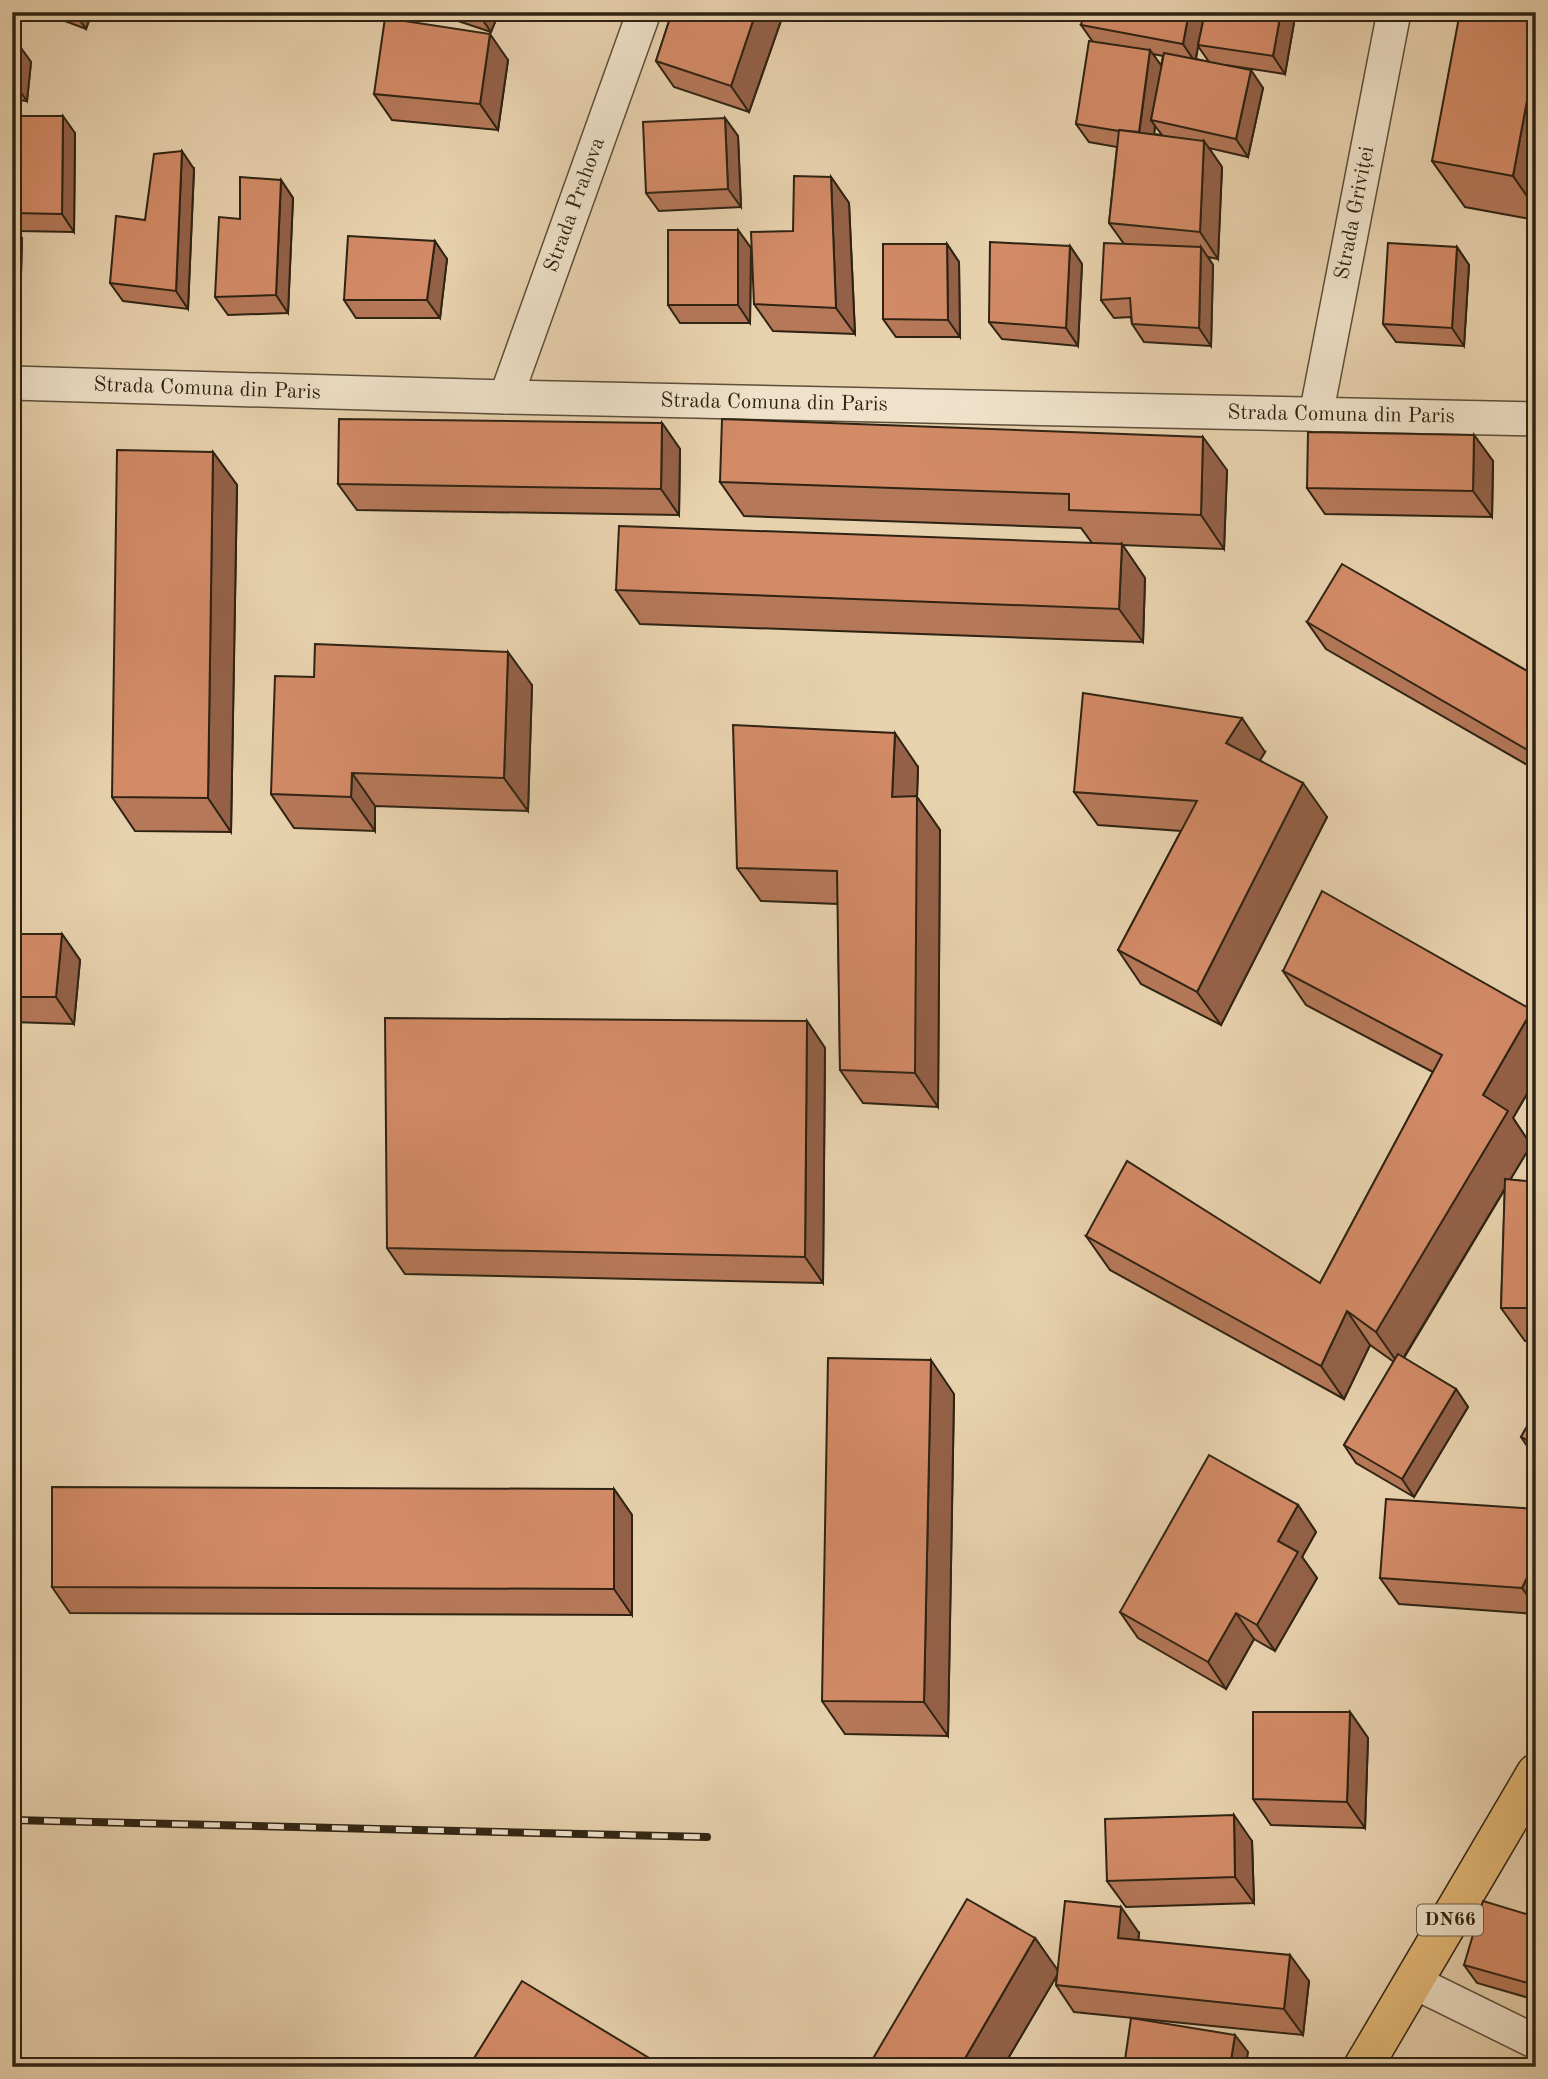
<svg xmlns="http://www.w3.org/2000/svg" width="1548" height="2079" font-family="'Old Standard TT',serif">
<rect width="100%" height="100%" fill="#e8d2ae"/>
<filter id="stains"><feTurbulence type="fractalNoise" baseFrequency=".00286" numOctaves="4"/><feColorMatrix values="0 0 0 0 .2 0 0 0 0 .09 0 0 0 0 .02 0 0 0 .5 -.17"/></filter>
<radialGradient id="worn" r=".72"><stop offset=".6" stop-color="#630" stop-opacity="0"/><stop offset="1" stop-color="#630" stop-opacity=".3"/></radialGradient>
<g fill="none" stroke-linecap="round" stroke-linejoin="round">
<defs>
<g id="street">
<polyline points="12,383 506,397 1536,419"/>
<polyline points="506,397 644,12"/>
<polyline points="1316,415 1394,12"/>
<polyline points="1414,1982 1536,2042"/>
</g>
<polyline id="primary" points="1363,2067 1536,1773"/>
</defs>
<use href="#street" stroke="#5c4f3a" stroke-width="36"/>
<use href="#primary" stroke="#2e2313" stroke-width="41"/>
<use href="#street" stroke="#f0e2ca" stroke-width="33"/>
<use href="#primary" stroke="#e4b977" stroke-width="38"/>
<defs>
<polyline id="rail" points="12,1820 707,1837"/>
</defs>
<use href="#rail" stroke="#2e2313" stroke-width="8"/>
<use href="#rail" stroke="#f0e2ca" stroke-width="5" stroke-dasharray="16" stroke-linecap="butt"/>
</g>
<g fill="#b57859" stroke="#2e2313" stroke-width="2" fill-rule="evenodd">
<polygon points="41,12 92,12 86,29"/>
<polygon points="431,12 499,12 491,32"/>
<polygon points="672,12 784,12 749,112 674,87 656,61"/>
<polygon points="1536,12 1536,220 1465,207 1432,161"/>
<path d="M1295,17L1285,74L1225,65L1263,88L1248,157L1209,148L1222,167L1218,259L1208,257L1213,265L1211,346L1144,342L1132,324L1131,317L1114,318L1101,300L1124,244L1109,223L1117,147L1089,142L1076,124L1093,42L1081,25ZM1198,46L1209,62L1196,59ZM1153,54L1163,56L1161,66ZM1155,126L1162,135L1154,134Z"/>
<polygon points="12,43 18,44 31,62 27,101 12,99"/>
<polygon points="508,60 498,130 392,120 374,94"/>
<polygon points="12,116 75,133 74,232 18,231 12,224"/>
<polygon points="725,118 738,136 741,207 659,211 646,193"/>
<polygon points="194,169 188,309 123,301 110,283 145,220"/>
<polygon points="831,177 849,203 855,334 773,331 754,304 793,231"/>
<polygon points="281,180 293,198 288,313 228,315 215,297"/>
<polygon points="12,225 22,238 20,312 12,312"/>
<polygon points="738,230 751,248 750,323 680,323 668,305"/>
<polygon points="947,244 959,262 960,337 896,337 883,319"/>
<polygon points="1070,246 1082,264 1078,346 1002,339 989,322"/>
<polygon points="1457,247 1469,265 1464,346 1396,342 1383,324"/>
<polygon points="447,259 440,318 356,318 344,300"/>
<polygon points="662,423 680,449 679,515 357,510 338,484"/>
<polygon points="1474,435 1493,461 1492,517 1325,514 1307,488"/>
<polygon points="213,452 237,485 231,832 135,831 112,797"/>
<polygon points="1227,470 1224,549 1122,545 1145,578 1143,642 640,624 616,590 1092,543 1081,528 744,516 720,482"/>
<polygon points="1307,622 1536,676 1536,770 1326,649"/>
<polygon points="314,677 532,685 528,811 375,806 375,831 294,828 271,794"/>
<polygon points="1265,752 1260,760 1327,817 1221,1025 1141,984 1118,950 1181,831 1098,825 1074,792"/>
<polygon points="918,767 917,797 940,830 938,1107 863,1103 840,1070 838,904 761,901 737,868"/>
<polygon points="12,934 62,934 80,960 74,1024 12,1022"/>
<polygon points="1283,971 1532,1010 1536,1015 1536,1078 1513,1118 1531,1145 1510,1180 1536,1182 1536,1341 1525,1341 1501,1308 1505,1189 1404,1358 1456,1389 1468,1407 1414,1497 1356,1463 1344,1445 1394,1362 1370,1345 1344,1399 1110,1270 1086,1236 1320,1283 1433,1072 1306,1005"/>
<polygon points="807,1021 825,1048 823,1283 405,1274 387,1248"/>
<polygon points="954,1394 948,1736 845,1734 822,1701"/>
<polygon points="1536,1411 1536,1456 1533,1455 1521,1437"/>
<polygon points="614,1489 632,1515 632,1615 70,1613 52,1587"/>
<polygon points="1298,1505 1316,1532 1302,1557 1317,1578 1275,1651 1254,1639 1226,1689 1138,1638 1120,1612"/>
<polygon points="1536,1509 1536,1614 1399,1604 1380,1578"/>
<polygon points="1350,1712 1368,1738 1365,1828 1271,1825 1253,1799"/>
<polygon points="1252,1841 1254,1903 1126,1907 1107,1881"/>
<polygon points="1536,1917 1536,2000 1477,1983 1464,1965"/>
<polygon points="1139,1933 1138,1940 1309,1981 1303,2035 1074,2012 1056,1985 1057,1975 1003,2067 868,2067 1035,1938 1057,1970"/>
</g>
<g fill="#946148" stroke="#2e2313" stroke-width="2">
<polygon points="74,12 92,12 86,29"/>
<polygon points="477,12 499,12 491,32"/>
<polygon points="756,12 784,12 749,112 731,86"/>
<polygon points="1189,12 1205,12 1195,62 1183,44"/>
<polygon points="1281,12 1292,12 1295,17 1285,74 1273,56"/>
<polygon points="490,34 508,60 498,130 480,104"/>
<polygon points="18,44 31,62 27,101 14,83"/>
<polygon points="1150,50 1163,68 1151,120 1155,126 1152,153 1139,135"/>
<polygon points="1536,52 1536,209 1513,176"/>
<polygon points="1251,70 1263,88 1248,157 1236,139"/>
<polygon points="63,116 75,133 74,232 62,214"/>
<polygon points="725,118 738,136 741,207 728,189"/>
<polygon points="1204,141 1222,167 1218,259 1200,232"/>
<polygon points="182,151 194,169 188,309 176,291"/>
<polygon points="831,177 849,203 855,334 836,308"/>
<polygon points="281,180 293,198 288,313 276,295"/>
<polygon points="12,225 22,238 20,312 12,301"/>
<polygon points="738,230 751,248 750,323 738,305"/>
<polygon points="435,241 447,259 440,318 427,300"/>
<polygon points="947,244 959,262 960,337 948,320"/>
<polygon points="1070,246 1082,264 1078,346 1066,328"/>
<polygon points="1201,247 1213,265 1211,346 1199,328"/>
<polygon points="1457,247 1469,265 1464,346 1452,328"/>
<polygon points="662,423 680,449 679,515 661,489"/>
<polygon points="1474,435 1493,461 1492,517 1473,491"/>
<polygon points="1203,437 1227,470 1224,549 1201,515"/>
<polygon points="213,452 237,485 231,832 208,798"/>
<polygon points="1122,544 1145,578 1143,642 1119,609"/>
<polygon points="508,652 532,685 528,811 504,778"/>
<polygon points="1242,718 1265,752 1250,776 1226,743"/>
<polygon points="895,733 918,767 917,797 940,830 938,1107 915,1073 892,797"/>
<polygon points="352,773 375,806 375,831 351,797"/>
<polygon points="1303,783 1327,817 1221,1025 1197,992"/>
<polygon points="62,934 80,960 74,1024 56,997"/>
<polygon points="1532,1010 1536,1015 1536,1078 1513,1118 1531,1145 1399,1365 1376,1332 1483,1095"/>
<polygon points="807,1021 825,1048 823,1283 805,1257"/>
<polygon points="1347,1311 1370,1345 1344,1399 1321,1366"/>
<polygon points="931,1360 954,1394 948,1736 924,1702"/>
<polygon points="1456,1389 1468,1407 1414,1497 1402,1479"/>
<polygon points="614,1489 632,1515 632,1615 614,1589"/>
<polygon points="1298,1505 1316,1532 1302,1557 1317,1578 1275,1651 1257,1625 1278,1541"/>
<polygon points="1536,1559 1536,1607 1522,1588"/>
<polygon points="1236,1613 1254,1639 1226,1689 1208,1662"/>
<polygon points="1350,1712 1368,1738 1365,1828 1347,1802"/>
<polygon points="1234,1815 1252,1841 1254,1903 1235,1877"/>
<polygon points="1121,1907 1139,1933 1136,1964 1118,1938"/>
<polygon points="1035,1938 1059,1972 1003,2067 960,2067"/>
<polygon points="1290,1955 1309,1981 1303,2035 1284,2009"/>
<polygon points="1235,2035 1248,2052 1246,2067 1230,2067"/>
</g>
<g fill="#d38b67" stroke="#2e2313" stroke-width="2">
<polygon points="672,12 756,12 731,86 656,61"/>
<polygon points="1084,12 1189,12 1183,44 1081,25"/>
<polygon points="1205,12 1281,12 1273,56 1198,45"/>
<polygon points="1460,12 1536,12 1536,52 1513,176 1432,161"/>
<polygon points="385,18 490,34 480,104 374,94"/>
<polygon points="1089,41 1150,50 1139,132 1119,130 1119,131 1076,124"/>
<polygon points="12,43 18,44 14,83 12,82"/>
<polygon points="1164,53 1251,70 1236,139 1151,120"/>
<polygon points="12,116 63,116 62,214 12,213"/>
<polygon points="725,118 728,189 646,193 643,122"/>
<polygon points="1119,130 1204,141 1200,232 1109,223"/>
<polygon points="182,151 176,291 110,283 116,216 145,220 154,154"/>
<polygon points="794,176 831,177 836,308 754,304 751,232 793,231"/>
<polygon points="240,177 281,180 276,295 215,297 219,217 240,219"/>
<rect x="668" y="230" width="70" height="75"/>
<polygon points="348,236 435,241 427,300 344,300"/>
<polygon points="990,242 1070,246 1066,328 989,322"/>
<polygon points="1104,243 1201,247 1199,328 1132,324 1130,298 1101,300"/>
<polygon points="1388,243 1457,247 1452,328 1383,324"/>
<polygon points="883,244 947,244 948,320 883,319"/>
<polygon points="339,419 662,423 661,489 338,484"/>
<polygon points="722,419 1203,437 1201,515 1069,510 1069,494 720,482"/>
<polygon points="1308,432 1474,435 1473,491 1307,488"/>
<polygon points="117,450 213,452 208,798 112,797"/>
<polygon points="619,526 1122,544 1119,609 616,590"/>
<polygon points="1342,564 1536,676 1536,755 1307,622"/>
<polygon points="315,644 508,652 504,778 352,773 351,797 271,794 275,676 314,677"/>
<polygon points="1083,693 1242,718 1226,743 1303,783 1197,992 1118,950 1197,801 1074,792"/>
<polygon points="733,725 895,733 892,797 917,796 915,1073 840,1070 837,871 737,868"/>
<polygon points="1322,891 1532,1010 1483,1095 1508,1111 1376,1332 1347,1311 1321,1366 1086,1236 1127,1161 1320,1283 1442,1055 1283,971"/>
<polygon points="12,934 62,934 56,997 12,997"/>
<polygon points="385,1018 807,1021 805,1257 387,1248"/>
<polygon points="1505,1179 1536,1182 1536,1308 1501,1308"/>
<polygon points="1398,1354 1456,1389 1402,1479 1344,1445"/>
<polygon points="828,1358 931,1360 924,1702 822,1701"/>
<polygon points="1536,1411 1536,1445 1521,1437"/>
<polygon points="1209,1455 1298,1505 1278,1541 1298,1552 1257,1625 1236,1613 1208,1662 1120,1612"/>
<polygon points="52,1487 614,1489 614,1589 52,1587"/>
<polygon points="1386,1499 1536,1509 1536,1559 1522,1588 1380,1578"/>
<polygon points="1253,1712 1350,1712 1347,1802 1253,1799"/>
<polygon points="1234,1815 1235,1877 1107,1881 1105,1819"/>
<polygon points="967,1899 1035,1938 960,2067 868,2067"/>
<polygon points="1065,1901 1121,1907 1118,1938 1290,1955 1284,2009 1056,1985"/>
<polygon points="1483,1901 1536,1917 1535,1985 1464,1965"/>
<polygon points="522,1981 664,2067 477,2067 471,2063"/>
<polygon points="1131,2018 1235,2035 1230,2067 1124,2067"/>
<polygon points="1411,2059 1434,2067 1409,2067"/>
</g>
<g text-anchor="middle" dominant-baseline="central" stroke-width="5" stroke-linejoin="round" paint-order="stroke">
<rect fill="#f0e2ca" stroke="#685c4a" stroke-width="2" x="1417" y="1904.5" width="66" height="31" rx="5"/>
<g font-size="19" font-weight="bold" fill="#2e2313">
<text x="1450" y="1920">DN66</text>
</g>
<g font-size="21" fill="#2e2313" stroke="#f0e2ca">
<text transform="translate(575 205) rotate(-70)">Strada Prahova</text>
<text transform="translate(1355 213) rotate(-79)">Strada Griviței</text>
<text transform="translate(207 389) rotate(2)">Strada Comuna din Paris</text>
<text transform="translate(774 403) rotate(1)">Strada Comuna din Paris</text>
<text transform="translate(1341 415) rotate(1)">Strada Comuna din Paris</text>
</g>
</g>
<rect width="1548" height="2079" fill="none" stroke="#e8d2ae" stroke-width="42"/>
<rect x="14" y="14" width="1520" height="2051" fill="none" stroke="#2e2313" stroke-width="3.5"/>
<rect x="21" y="21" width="1506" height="2037" fill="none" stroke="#2e2313" stroke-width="2"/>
<rect width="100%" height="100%" filter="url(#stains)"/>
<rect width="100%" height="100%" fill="url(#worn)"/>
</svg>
